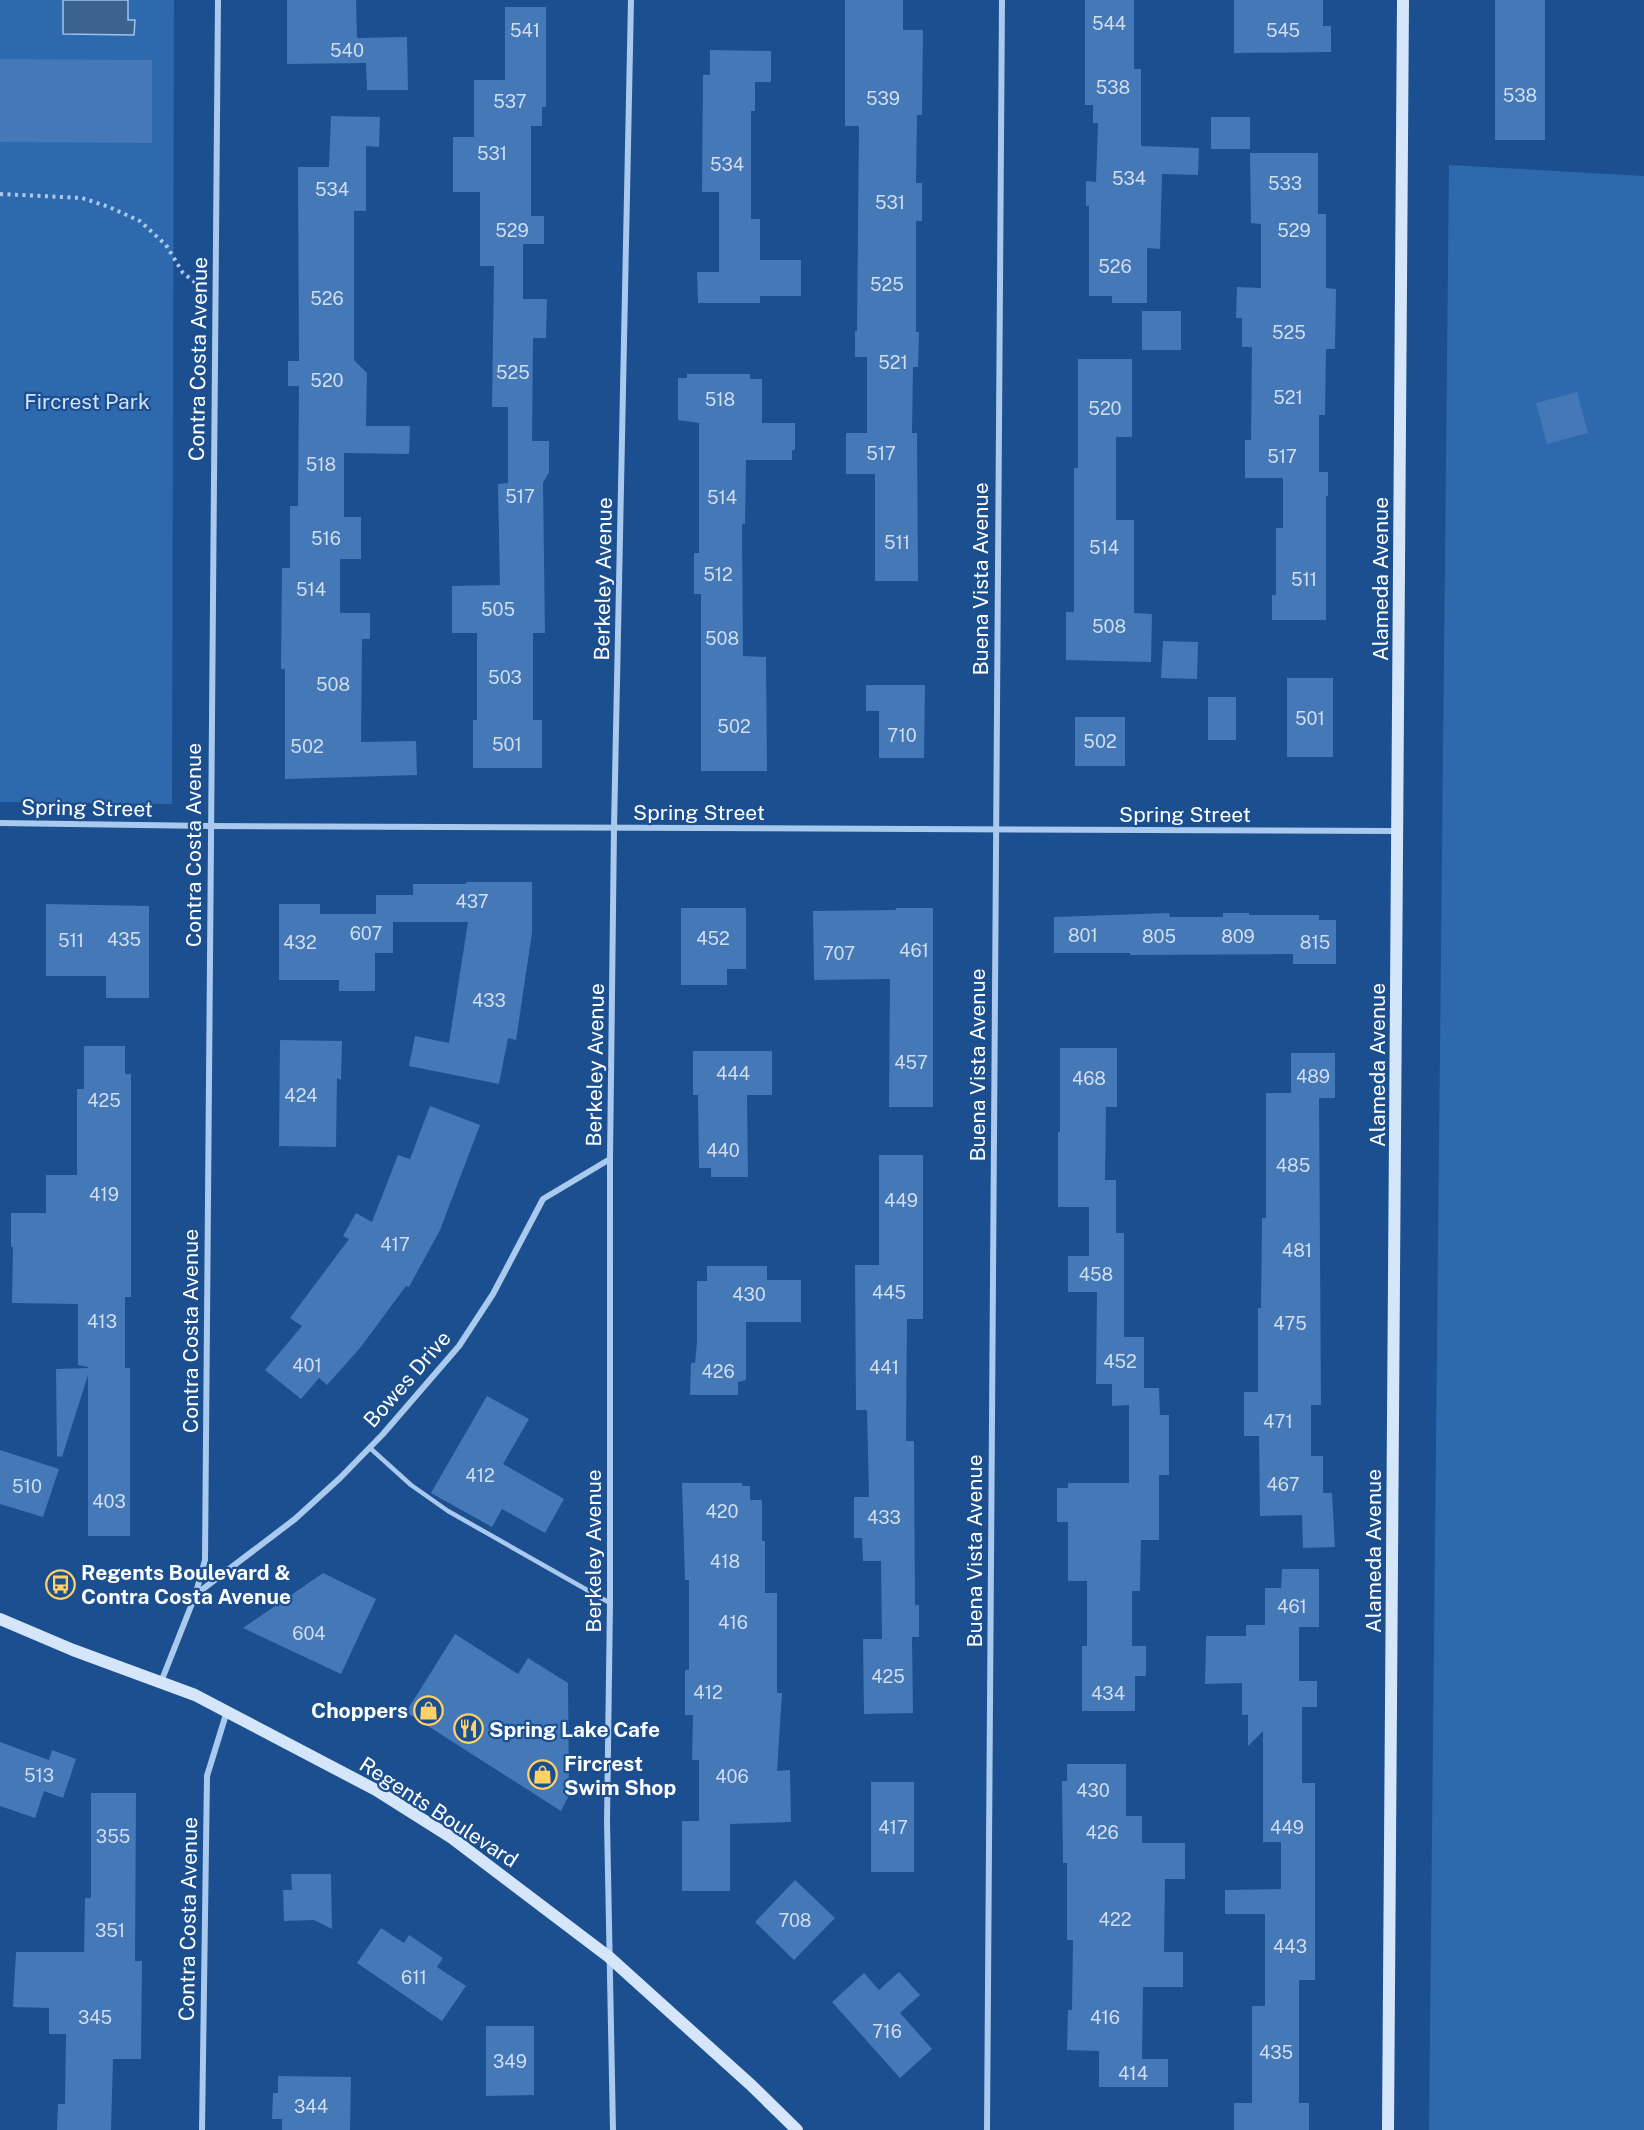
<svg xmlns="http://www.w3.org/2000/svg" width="1644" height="2130" font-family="'Public Sans',sans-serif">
<rect width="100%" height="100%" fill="#1b4f8f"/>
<g fill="#2e69ad">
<polygon points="0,0 174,0 172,804 0,802"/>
<polygon points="1449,165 1644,176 1644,2130 1429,2130"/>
</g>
<polygon fill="#3c6290" stroke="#9cc4f0" stroke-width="1.5" points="63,0 128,0 128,20 135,20 134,35 63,34"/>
<g fill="#4478b7">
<polygon points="287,0 356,0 357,38 407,37 408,90 367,90 366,63 287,64"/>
<polygon points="845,0 903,0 903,30 923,30 922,115 917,115 916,183 922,183 922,221 916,221 916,332 919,332 918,367 913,367 912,433 917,433 918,581 875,581 875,474 846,474 846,433 867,433 867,357 855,357 855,331 857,331 859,126 845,126"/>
<polygon points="1085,0 1134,0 1134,69 1141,69 1141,146 1199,148 1198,175 1162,174 1160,249 1147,248 1147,303 1112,303 1112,296 1089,296 1089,206 1086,206 1086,181 1096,182 1098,123 1093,123 1093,105 1085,105"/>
<polygon points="1234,0 1323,0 1323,26 1331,26 1331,52 1234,53"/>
<rect x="1495" y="0" width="50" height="140"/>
<polygon points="505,7 546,7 546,107 542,107 542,126 531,126 531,216 544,216 544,244 523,244 523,299 547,299 546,338 533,338 532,441 549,441 549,472 543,483 545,633 533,633 533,720 542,720 542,768 473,768 473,720 477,720 477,633 452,633 452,586 500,585 498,484 508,483 508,407 492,407 494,266 480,266 480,192 453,192 453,137 474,137 474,80 505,80"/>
<polygon points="710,50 771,51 771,82 755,82 755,111 751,111 751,219 760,219 760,260 801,260 801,296 760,296 760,303 698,303 697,272 719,272 719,192 702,192 703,75 710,75"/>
<polygon points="0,59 152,60 152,143 0,142"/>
<polygon points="331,116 380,117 379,147 366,146 366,211 354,211 354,360 367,373 366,426 410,426 409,454 344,453 344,517 361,517 361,559 340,559 340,613 370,613 370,639 362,639 361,742 416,741 417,775 285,779 285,669 281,669 282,568 290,568 290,506 298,506 299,386 288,386 288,361 299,361 298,167 329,167"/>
<rect x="1211" y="117" width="39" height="32"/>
<polygon points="1250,153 1318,153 1318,214 1326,214 1326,288 1336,289 1335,349 1326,349 1325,415 1319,415 1319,472 1328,472 1328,496 1326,496 1326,620 1272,620 1272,595 1276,595 1276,528 1283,528 1283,478 1245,478 1245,440 1251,440 1252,347 1242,347 1242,318 1236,318 1237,287 1261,288 1261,224 1251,223"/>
<rect x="1142" y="311" width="39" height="39"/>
<polygon points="1078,359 1132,359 1132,437 1116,437 1116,520 1134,520 1134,613 1152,614 1151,662 1066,660 1066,612 1074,612 1074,468 1078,468"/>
<polygon points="687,374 750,374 750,379 762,379 762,423 795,423 795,450 792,450 792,460 746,460 745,524 742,524 743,656 766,657 767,771 701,771 701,594 694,594 694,553 699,553 699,423 678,420 678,378 687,378"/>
<polygon points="1577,392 1588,433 1547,444 1536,403"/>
<polygon points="1163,641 1198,642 1197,679 1161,678"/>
<rect x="1287" y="678" width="46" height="79"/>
<polygon points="866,685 925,685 924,758 879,758 879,711 866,711"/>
<rect x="1208" y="697" width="28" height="43"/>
<rect x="1075" y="717" width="50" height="49"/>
<polygon points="466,882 532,882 532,933 516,1040 508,1038 499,1084 409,1066 415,1036 449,1043 468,922 393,922 393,953 375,953 375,991 339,991 339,980 279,980 279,904 320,904 320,914 376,914 376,895 413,895 413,884 466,884"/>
<polygon points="46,904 149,906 149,998 106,998 106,976 46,976"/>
<polygon points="681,908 746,908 746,969 727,969 727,985 681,985"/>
<polygon points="896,908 933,908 933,1107 889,1107 890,979 814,980 813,911 896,910"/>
<polygon points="1169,913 1170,917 1223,917 1223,913 1249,913 1249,915 1319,915 1319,920 1336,920 1336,964 1293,964 1293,954 1130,955 1130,953 1054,953 1054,917"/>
<polygon points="280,1040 342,1041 341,1080 337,1078 336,1147 279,1146"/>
<polygon points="84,1046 125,1046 125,1074 131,1074 131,1297 125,1297 125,1368 130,1368 130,1536 88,1536 88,1375 62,1457 57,1456 56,1369 88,1368 88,1367 78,1365 78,1304 12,1303 13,1247 11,1247 11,1213 46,1213 46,1175 77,1175 77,1089 84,1089"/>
<polygon points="1060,1048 1117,1048 1117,1107 1106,1107 1105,1180 1116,1180 1116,1233 1124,1233 1124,1337 1144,1337 1144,1388 1159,1388 1160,1415 1169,1415 1169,1475 1159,1475 1159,1540 1141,1540 1140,1591 1132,1591 1132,1646 1146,1646 1146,1676 1135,1676 1135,1711 1082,1711 1082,1646 1087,1646 1087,1581 1068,1581 1068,1522 1057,1522 1057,1488 1068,1488 1068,1483 1129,1483 1129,1405 1112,1406 1112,1384 1096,1384 1097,1292 1068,1292 1068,1256 1089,1256 1089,1207 1058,1207 1058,1132 1060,1132"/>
<polygon points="693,1051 772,1051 772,1095 747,1095 748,1177 711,1177 711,1168 699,1168 698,1095 693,1095"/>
<polygon points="1291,1053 1335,1053 1335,1098 1319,1098 1321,1405 1311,1405 1311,1456 1323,1456 1323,1493 1332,1493 1335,1547 1303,1548 1302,1515 1260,1516 1259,1436 1244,1436 1244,1392 1258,1392 1258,1308 1261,1308 1262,1218 1266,1218 1266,1093 1291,1093"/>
<polygon points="430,1106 480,1125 440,1230 409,1287 406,1286 360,1348 327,1385 319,1378 301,1399 265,1370 302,1326 290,1318 349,1239 343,1236 356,1213 372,1222 398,1155 410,1159"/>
<polygon points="879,1155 923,1155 923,1319 907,1319 906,1441 914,1441 915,1605 919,1605 919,1637 912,1637 913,1713 864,1714 863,1639 882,1639 881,1561 863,1561 862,1538 854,1538 854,1497 869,1497 867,1410 856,1410 855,1265 879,1265"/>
<polygon points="707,1266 767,1266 767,1280 801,1280 801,1322 746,1322 746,1380 738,1382 738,1395 690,1395 691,1363 695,1363 697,1342 697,1281 707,1281"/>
<polygon points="487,1396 529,1419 503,1464 564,1499 545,1533 502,1509 492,1527 431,1493"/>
<polygon points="0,1450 59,1469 43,1517 0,1504"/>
<polygon points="682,1483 742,1483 742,1486 750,1486 750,1500 762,1500 762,1541 765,1541 765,1593 777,1593 777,1693 782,1693 777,1771 790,1770 791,1822 730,1824 730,1891 682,1891 682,1821 699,1821 699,1760 692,1760 693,1715 685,1715 685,1670 689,1670 689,1580 685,1580"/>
<polygon points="1282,1569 1319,1569 1319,1627 1299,1627 1299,1681 1317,1681 1317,1707 1302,1707 1302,1783 1315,1783 1315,1980 1299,1980 1299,2103 1309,2103 1309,2130 1234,2130 1234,2103 1252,2103 1252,2006 1265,2006 1265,1914 1225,1914 1225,1890 1281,1889 1281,1842 1263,1842 1263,1731 1248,1746 1248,1715 1242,1715 1242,1683 1205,1684 1206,1636 1246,1636 1246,1625 1265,1625 1265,1588 1281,1588"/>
<polygon points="323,1573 376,1599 341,1674 243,1628"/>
<polygon points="455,1634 518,1674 528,1658 568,1683 569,1795 561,1811 406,1712"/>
<polygon points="0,1742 49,1760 52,1750 76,1759 63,1798 44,1791 35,1818 0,1806"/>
<polygon points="1067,1764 1126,1764 1126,1816 1142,1816 1142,1843 1185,1843 1185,1879 1165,1879 1164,1952 1183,1952 1183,1987 1143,1987 1142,2059 1168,2059 1168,2087 1099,2087 1099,2051 1067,2050 1068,2010 1072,2010 1073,1940 1067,1940 1067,1863 1063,1863 1062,1781 1067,1781"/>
<rect x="871" y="1782" width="43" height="90"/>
<polygon points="91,1793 136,1793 135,1961 142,1961 141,2059 113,2059 111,2130 57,2130 58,2104 65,2104 66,2034 49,2034 49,2008 13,2007 16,1952 84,1952 85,1898 91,1898"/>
<polygon points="291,1874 331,1874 332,1929 314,1920 284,1921 283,1890 292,1890"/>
<polygon points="795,1880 835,1918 794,1960 755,1922"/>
<polygon points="381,1928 404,1943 409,1935 443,1958 437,1967 466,1986 442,2021 357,1963"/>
<polygon points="899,1972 920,1995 900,2013 932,2049 900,2078 832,2002 864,1973 879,1990"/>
<polygon points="486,2026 534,2026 534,2095 486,2096"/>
<polygon points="278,2076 351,2077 350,2130 282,2130 282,2119 272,2119 273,2093 278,2093"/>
</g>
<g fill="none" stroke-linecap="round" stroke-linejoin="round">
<polyline stroke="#a9c9ee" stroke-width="4" stroke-dasharray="3 4.5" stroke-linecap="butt" points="0,194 82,198 109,207 140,221 166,245 183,273 196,283"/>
<polyline stroke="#a9c9ee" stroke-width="4.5" points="370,1448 411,1485 448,1511 610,1603"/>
<g stroke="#a9c9ee" stroke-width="6">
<polyline points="0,823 210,826 1397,831"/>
<polyline points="195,1595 295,1519 340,1478 383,1434 459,1346 493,1294 543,1199 610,1159"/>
<polyline points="161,1682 195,1596 205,1560 218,0"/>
<polyline points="202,2130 207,1776 227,1711"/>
<polyline points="613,2130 607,1821 610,1603 610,1159 614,828 631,0"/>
<polyline points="987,2130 1002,0"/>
</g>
<g stroke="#d6e6fa" stroke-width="12">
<polyline points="0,1619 73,1650 195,1695 376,1790 452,1838 609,1957 751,2085 797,2130"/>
<polyline points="1388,2130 1403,0"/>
</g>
</g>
<defs>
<symbol id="bus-ring" viewBox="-11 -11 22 22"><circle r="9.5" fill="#1b4f8f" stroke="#ffd166" stroke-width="1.5"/><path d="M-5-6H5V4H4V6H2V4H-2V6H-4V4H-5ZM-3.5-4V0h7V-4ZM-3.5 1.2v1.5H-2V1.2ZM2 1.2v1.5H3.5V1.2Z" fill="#ffd166"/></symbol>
<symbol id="shop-ring" viewBox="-11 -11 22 22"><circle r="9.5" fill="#1b4f8f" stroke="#ffd166" stroke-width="1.5"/><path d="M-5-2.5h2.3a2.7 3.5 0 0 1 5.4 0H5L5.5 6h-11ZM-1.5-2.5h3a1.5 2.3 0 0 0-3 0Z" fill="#ffd166"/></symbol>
<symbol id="restaurant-ring" viewBox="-11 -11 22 22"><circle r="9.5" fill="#1b4f8f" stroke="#ffd166" stroke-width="1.5"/><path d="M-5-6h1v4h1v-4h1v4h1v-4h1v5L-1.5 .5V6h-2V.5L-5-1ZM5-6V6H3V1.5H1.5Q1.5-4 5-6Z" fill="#ffd166"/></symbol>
</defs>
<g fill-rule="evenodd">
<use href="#bus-ring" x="44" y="1568" width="33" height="33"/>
<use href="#shop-ring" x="412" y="1694" width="33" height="33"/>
<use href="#restaurant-ring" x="452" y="1712" width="33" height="33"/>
<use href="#shop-ring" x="526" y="1758" width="33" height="33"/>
</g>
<g text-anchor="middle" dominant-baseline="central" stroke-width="4.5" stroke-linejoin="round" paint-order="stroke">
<g font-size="18" fill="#d0dded">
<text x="1109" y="23">544</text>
<text x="525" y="30">541</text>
<text x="1283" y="30">545</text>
<text x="347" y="50">540</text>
<text x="1113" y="87">538</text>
<text x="1520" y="95">538</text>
<text x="883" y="98">539</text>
<text x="510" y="101">537</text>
<text x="492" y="153">531</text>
<text x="727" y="164">534</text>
<text x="1129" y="178">534</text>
<text x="1285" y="183">533</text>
<text x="332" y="189">534</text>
<text x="890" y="202">531</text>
<text x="512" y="230">529</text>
<text x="1294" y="230">529</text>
<text x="1115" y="266">526</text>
<text x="887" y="284">525</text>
<text x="327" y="298">526</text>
<text x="1289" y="332">525</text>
<text x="893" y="362">521</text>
<text x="513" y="372">525</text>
<text x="327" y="380">520</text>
<text x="1288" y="397">521</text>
<text x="720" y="399">518</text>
<text x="1105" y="408">520</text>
<text x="881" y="453">517</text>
<text x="1282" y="456">517</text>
<text x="321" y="464">518</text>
<text x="520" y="496">517</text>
<text x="722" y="497">514</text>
<text x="326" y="538">516</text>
<text x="897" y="542">511</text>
<text x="1104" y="547">514</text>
<text x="718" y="574">512</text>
<text x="1304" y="579">511</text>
<text x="311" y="589">514</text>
<text x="498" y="609">505</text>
<text x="1109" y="626">508</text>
<text x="722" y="638">508</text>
<text x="505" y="677">503</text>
<text x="333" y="684">508</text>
<text x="1310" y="718">501</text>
<text x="734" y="726">502</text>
<text x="902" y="735">710</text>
<text x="1100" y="741">502</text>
<text x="507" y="744">501</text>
<text x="307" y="746">502</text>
<text x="472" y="901">437</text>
<text x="366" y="933">607</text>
<text x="1083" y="935">801</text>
<text x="1159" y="936">805</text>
<text x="1238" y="936">809</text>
<text x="713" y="938">452</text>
<text x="124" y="939">435</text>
<text x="71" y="940">511</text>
<text x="300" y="942">432</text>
<text x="1315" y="942">815</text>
<text x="914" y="950">461</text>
<text x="839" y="953">707</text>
<text x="489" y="1000">433</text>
<text x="911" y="1062">457</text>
<text x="733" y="1073">444</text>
<text x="1313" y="1076">489</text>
<text x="1089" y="1078">468</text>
<text x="301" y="1095">424</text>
<text x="104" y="1100">425</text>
<text x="723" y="1150">440</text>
<text x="1293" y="1165">485</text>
<text x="104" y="1194">419</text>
<text x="901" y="1200">449</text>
<text x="395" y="1244">417</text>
<text x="1297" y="1250">481</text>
<text x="1096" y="1274">458</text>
<text x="889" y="1292">445</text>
<text x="749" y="1294">430</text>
<text x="102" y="1321">413</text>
<text x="1290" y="1323">475</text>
<text x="1120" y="1361">452</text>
<text x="307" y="1365">401</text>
<text x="884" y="1367">441</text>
<text x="718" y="1371">426</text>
<text x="1278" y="1421">471</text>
<text x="480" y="1475">412</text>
<text x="1283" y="1484">467</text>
<text x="27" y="1486">510</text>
<text x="109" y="1501">403</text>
<text x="722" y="1511">420</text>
<text x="884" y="1517">433</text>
<text x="725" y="1561">418</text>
<text x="1292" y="1606">461</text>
<text x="733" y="1622">416</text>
<text x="309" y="1633">604</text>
<text x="888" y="1676">425</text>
<text x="708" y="1692">412</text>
<text x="1108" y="1693">434</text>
<text x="39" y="1775">513</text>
<text x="732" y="1776">406</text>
<text x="1093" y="1790">430</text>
<text x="893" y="1827">417</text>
<text x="1287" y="1827">449</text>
<text x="1102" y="1832">426</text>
<text x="113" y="1836">355</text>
<text x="1115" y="1919">422</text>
<text x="795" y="1920">708</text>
<text x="110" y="1930">351</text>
<text x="1290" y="1946">443</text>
<text x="414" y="1977">611</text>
<text x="95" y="2017">345</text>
<text x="1105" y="2017">416</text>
<text x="887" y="2031">716</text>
<text x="1276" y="2052">435</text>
<text x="510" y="2061">349</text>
<text x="1133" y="2073">414</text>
<text x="311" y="2106">344</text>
</g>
<g font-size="21" fill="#fff" stroke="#1b4f8f">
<text transform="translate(198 359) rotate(-89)">Contra Costa Avenue</text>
<text transform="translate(603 579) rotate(-89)">Berkeley Avenue</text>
<text transform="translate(980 579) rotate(-90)">Buena Vista Avenue</text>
<text transform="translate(1380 579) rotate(-90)">Alameda Avenue</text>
<text transform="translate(87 808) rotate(1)">Spring Street</text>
<text x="699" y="812">Spring Street</text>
<text x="1185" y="814">Spring Street</text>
<text transform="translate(193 845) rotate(-90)">Contra Costa Avenue</text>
<text transform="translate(595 1065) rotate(-89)">Berkeley Avenue</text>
<text transform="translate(977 1065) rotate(-90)">Buena Vista Avenue</text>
<text transform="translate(1377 1065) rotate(-90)">Alameda Avenue</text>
<text transform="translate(190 1331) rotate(-90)">Contra Costa Avenue</text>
<text transform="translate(407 1379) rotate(-49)">Bowes Drive</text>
<text transform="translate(593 1551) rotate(-90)">Berkeley Avenue</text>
<text transform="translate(974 1551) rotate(-90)">Buena Vista Avenue</text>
<text transform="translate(1373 1551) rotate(-90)">Alameda Avenue</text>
<text transform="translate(439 1812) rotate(33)">Regents Boulevard</text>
<text transform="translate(188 1919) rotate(-89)">Contra Costa Avenue</text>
</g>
<g font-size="21" fill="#cfe3fa" stroke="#1b4f8f">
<text x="87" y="401">Fircrest Park</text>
</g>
<g font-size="21" font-weight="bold" fill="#fff" stroke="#1b4f8f" text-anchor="start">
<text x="81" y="1572">Regents Boulevard &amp;<tspan x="81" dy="24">Contra Costa Avenue</tspan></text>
<text x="408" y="1710" text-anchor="end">Choppers</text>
<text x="489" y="1729">Spring Lake Cafe</text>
<text x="564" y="1763">Fircrest<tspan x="564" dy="24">Swim Shop</tspan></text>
</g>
</g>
</svg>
